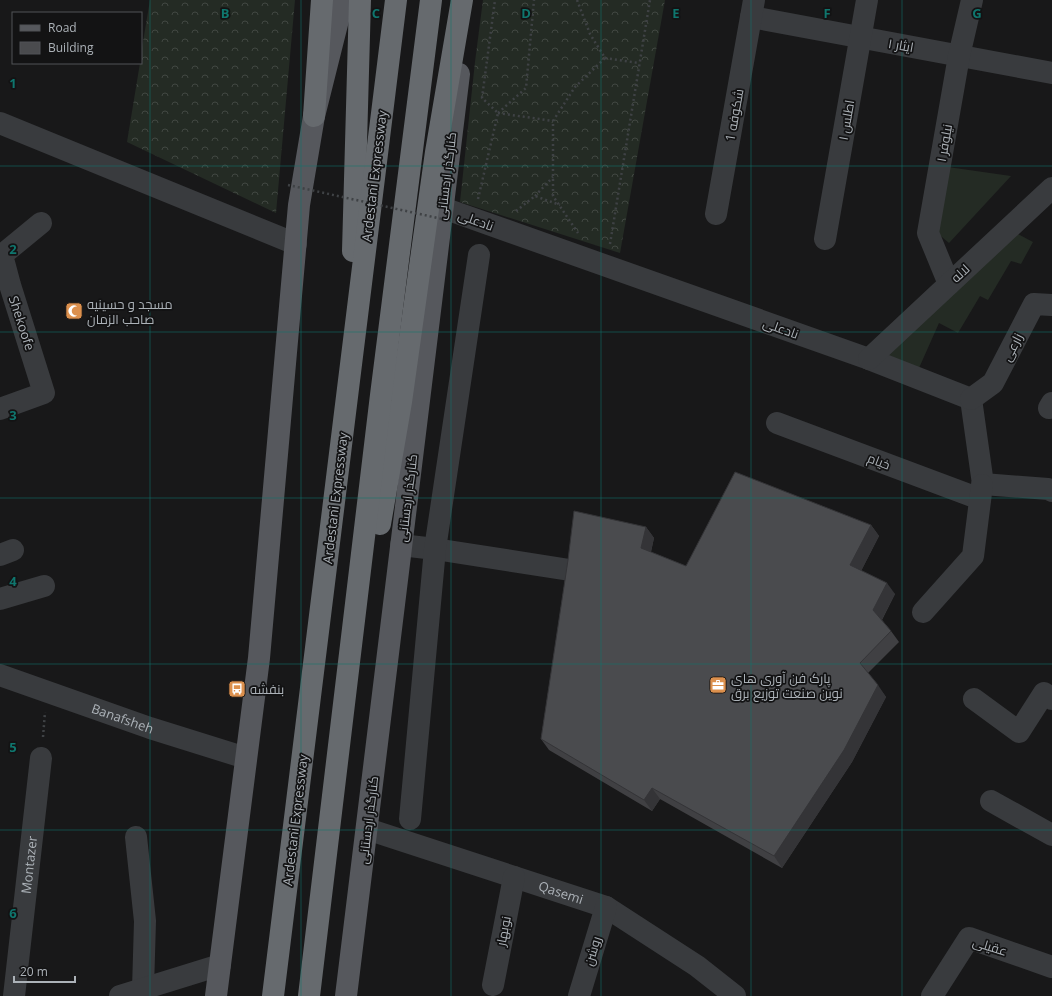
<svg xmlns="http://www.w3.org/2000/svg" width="1052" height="996" font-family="'Open Sans',Cairo,sans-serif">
<defs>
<pattern id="forest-crowns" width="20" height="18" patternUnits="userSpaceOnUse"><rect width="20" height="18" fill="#242b24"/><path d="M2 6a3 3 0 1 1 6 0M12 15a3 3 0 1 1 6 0" fill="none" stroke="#414742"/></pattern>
</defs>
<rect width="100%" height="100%" fill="#181819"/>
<g fill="#242b24">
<polygon points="948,167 1011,176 949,243 936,232"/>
<polygon points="1012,231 1033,242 1021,264 1011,261 988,300 980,296 958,333 939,323 919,368 885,354"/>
</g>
<g fill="url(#forest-crowns)">
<polygon points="150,0 295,0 276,213 127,142 140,63 141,63 141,54"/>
<polygon points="483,0 665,0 620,253 460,202 475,62"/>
</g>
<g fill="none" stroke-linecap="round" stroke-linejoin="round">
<g stroke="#3f4245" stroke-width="2.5" stroke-dasharray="2 3" stroke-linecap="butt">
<polyline points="577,0 590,34 605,58 575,87 553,121 553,196 578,233"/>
<polyline points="605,58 639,63"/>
<polyline points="498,113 526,88 534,0"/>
<polyline points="498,113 553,121"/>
<polyline points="535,196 553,177"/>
<polyline points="478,199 498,113 482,98 495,0"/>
<polyline points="516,211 535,196 560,205"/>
<polyline points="610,244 650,0"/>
<polyline points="43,737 45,712"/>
</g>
<g stroke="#393b3e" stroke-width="22">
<polyline points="751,17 1052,73"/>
<polyline points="0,123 296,244"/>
<polyline points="443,208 869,359 971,399 983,484 1048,489 1052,491"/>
<polyline points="716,214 754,0"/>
<polyline points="825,239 867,0"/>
<polyline points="949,284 928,233 959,56 972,0"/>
<polyline points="869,359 1052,188"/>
<polyline points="971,399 993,383 1034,304 1052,305"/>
<polyline points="1049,408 1052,403"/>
<polyline points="0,409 44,393 10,285 2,255 41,223"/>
<polyline points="777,423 980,499"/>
<polyline points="401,545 435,549 576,571"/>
<polyline points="0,555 13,550"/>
<polyline points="0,599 44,586"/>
<polyline points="923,612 973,556 982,485"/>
<path id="s1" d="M0,675L150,728L246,758"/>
<polyline points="974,699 1019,732 1044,693 1052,699"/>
<polyline points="991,801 1052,835"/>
<polyline points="410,819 435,549 479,255"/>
<path id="s2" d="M367,829L606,907L697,966L735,996"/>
<polyline points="136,837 145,921 143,989"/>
<polyline points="493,985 514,877"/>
<path id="s3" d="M14,996L41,758"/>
<polyline points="120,996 220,965"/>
<polyline points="579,996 606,907"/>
<polyline points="932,996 969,938 1052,967"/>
</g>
<g stroke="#56585d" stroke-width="22">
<polyline points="216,996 259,658 299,205 314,116 343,0"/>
<polyline points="346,996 459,74"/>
</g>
<g stroke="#666a6e" stroke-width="22">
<polyline points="314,116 322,0"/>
<polyline points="353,251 360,0"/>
<polyline points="380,524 401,402 436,152 462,0"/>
<polyline points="273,996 396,0"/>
<polyline points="309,996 381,395 431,0"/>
</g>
<polyline stroke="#3f4245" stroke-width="2.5" stroke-dasharray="2 3" stroke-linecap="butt" points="288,185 474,226"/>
</g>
<polygon fill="#404043" points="871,525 879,536 861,571 895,594 882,620 891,631 899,642 868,673 886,697 852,762 782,868 660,799 652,811 549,750 541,739 568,560 646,527 654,538 651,552 686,566"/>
<g fill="#343437">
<polygon points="871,525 879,536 858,577 850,565"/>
<polygon points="646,527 654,538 649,560 641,548"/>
<polygon points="887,583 895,594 881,621 873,610"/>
<polygon points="878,685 886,697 852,762 782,868 774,856"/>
<polygon points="652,788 660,799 652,811 644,800"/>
</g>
<polygon fill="#4a4b4e" stroke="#343437" points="735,472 871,525 850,565 887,583 873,610 891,631 860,663 878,685 844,750 774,856 652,788 644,800 541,739 568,560 574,511 646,527 641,548 686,566"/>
<path fill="none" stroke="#0f766e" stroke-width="1" stroke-opacity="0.55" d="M150,0V996M301,0V996M451,0V996M601,0V996M751,0V996M902,0V996M0,166H1052M0,332H1052M0,498H1052M0,664H1052M0,830H1052"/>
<defs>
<symbol id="mosque-square" viewBox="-11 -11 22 22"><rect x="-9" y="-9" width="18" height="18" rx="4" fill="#dc904d" stroke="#131314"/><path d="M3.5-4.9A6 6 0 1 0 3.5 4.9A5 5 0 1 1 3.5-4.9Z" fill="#fff"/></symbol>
<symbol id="office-square" viewBox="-11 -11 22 22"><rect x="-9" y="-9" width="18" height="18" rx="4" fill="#dc904d" stroke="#131314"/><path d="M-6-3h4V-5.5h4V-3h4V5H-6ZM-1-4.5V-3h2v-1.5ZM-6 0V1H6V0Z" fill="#fff"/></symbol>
<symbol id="bus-square" viewBox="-11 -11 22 22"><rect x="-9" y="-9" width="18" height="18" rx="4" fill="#dc904d" stroke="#131314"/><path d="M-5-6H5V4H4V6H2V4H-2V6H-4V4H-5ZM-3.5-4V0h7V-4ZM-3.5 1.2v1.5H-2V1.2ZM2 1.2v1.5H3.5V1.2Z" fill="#fff"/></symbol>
</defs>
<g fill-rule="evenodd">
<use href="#mosque-square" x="64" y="301" width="20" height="20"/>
<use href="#office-square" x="708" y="675" width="20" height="20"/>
<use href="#bus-square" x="227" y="679" width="20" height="20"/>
</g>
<g text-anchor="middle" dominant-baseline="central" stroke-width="3.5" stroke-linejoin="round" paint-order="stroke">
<g font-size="13" fill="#acb2b8" stroke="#131314">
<text transform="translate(901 45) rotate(10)">ایثار ۱</text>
<text transform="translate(734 115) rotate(-80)">شکوفه 1</text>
<text transform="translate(846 120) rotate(-80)">اطلس ۱</text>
<text transform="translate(944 143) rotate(-80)">نیلوفر ۱</text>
<text transform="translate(374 176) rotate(-83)">Ardestani Expressway</text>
<text transform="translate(446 176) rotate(-83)">کنارگذر اردستانی</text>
<text transform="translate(476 220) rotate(20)">نادعلی</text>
<text transform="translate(960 273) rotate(-43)">لاله</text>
<text transform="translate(22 323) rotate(72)">Shekoofe</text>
<text transform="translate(781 328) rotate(20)">نادعلی</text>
<text transform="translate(1012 347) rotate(-63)">زارعی</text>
<text transform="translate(879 461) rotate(21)">خیام</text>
<text transform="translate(335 498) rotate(-83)">Ardestani Expressway</text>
<text transform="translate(407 498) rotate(-83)">کنارگذر اردستانی</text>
<text stroke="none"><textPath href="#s1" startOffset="130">Banafsheh</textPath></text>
<text transform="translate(295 820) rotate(-83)">Ardestani Expressway</text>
<text transform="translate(368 820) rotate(-83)">کنارگذر اردستانی</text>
<text stroke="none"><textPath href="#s3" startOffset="132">Montazer</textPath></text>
<text stroke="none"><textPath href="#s2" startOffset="204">Qasemi</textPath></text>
<text transform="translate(503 931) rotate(-79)">نوبهار</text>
<text transform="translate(990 946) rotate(17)">عقیلی</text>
<text transform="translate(592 951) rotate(-73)">روشن</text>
</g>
<g font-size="13" fill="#acb2b8" stroke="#131314" text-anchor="start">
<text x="87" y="304">مسجد و حسینیه<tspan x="87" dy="15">صاحب الزمان</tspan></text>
<text x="731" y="678">پارک فن آوری های<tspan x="731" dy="15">نوین صنعت توزیع برق</tspan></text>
<text x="250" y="689">بنفشه</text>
</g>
</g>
<g font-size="13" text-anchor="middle" font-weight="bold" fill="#0f766e" stroke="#131314" stroke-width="3.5" stroke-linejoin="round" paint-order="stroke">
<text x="225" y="18">B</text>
<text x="376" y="18">C</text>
<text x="526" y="18">D</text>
<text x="676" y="18">E</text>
<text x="827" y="18">F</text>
<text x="977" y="18">G</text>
<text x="13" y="88">1</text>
<text x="13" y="254">2</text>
<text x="13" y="420">3</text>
<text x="13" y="586">4</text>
<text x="13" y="752">5</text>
<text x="13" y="918">6</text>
</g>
<rect x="12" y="12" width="130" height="52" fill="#131314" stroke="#505356"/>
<rect x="20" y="25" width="20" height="6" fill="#56585d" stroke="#505356"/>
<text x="48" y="32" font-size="12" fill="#acb2b8">Road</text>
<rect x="20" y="42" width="20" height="12" fill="#4a4b4e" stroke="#505356"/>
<text x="48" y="52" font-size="12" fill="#acb2b8">Building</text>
<path d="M14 976v6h61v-6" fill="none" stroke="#acb2b8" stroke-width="2"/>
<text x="20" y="976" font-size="12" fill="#acb2b8" stroke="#131314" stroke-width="3" paint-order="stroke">20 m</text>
</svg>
